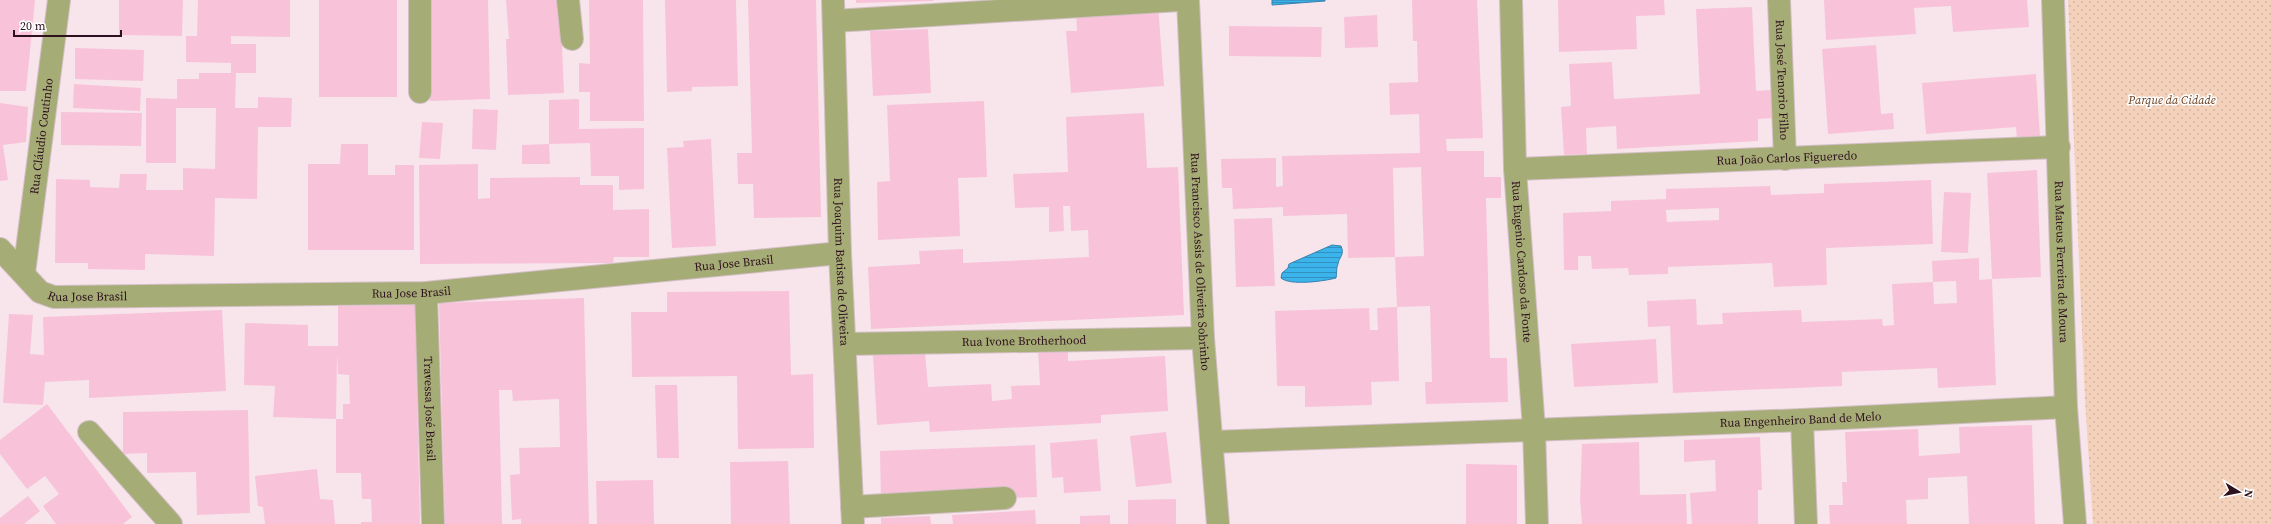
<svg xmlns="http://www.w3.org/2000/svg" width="2271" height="524" font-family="'Source Serif 4',serif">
<defs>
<pattern id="green-dots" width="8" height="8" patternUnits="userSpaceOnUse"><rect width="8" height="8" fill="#f4d1bb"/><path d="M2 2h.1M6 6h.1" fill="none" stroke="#d2b2a0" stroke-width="1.8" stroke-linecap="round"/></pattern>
<pattern id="water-rules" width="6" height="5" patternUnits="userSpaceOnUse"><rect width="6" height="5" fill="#3bb3eb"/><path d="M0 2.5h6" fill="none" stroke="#3290be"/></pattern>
</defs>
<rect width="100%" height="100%" fill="#f7e5eb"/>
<polygon fill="url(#green-dots)" points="2068,0 2271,0 2271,524 2093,524 2085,400"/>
<g fill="url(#water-rules)" stroke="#3782ae">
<polygon points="1272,0 1325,0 1325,1 1272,5"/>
<path d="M1332,245L1341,246C1345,255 1339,257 1338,264C1336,268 1337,274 1336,278C1325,281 1290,286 1281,278L1282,273L1288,268L1289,264Z"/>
</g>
<g fill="#f8c3d8" fill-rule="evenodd">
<polygon points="0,0 35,0 26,91 0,91"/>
<polygon points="119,0 183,0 182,36 119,35"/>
<polygon points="198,0 290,0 290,37 231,36 231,44 256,44 256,73 236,73 235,108 258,108 258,97 292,98 291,127 258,127 257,199 215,198 214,256 145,254 145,270 88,269 88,263 55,263 56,179 90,180 90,187 119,188 120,174 147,174 146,190 183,190 183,168 215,169 216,108 176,108 176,163 146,163 146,98 177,99 177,79 199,79 199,73 231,73 231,63 186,62 186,36 197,36"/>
<rect x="319" y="0" width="78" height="97"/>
<polygon points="428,0 488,0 490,99 430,101"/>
<polygon points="506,0 560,0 564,93 508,95 506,39 513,39 509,39"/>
<polygon points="589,0 643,0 644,121 590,121 590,92 579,92 579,63 590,64"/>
<polygon points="665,0 736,0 738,86 692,87 692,91 667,92"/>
<polygon points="748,0 816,0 821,217 754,218 753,184 738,184 737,153 752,153"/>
<polygon points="856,0 933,0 933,1 856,3"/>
<polygon points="1412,0 1477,0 1483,138 1446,139 1447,151 1484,151 1484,177 1501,177 1501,198 1486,198 1490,358 1507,358 1508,402 1426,404 1425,382 1432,382 1430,306 1397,307 1399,381 1371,382 1372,405 1305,407 1305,386 1277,386 1275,311 1369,308 1370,330 1378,330 1377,308 1397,307 1395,257 1424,256 1421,167 1393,168 1395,257 1348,258 1347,214 1283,216 1283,207 1233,209 1232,188 1222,188 1221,159 1276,158 1276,187 1283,186 1282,156 1420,153 1419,114 1390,115 1389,83 1418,82 1417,41 1413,41"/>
<polygon points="1558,0 1664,0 1665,15 1636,16 1637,49 1559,52"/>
<polygon points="1824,0 2027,0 2029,27 1953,32 1951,6 1914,8 1916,34 1826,40"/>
<polygon points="1158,4 1164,86 1071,93 1066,31 1077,31 1076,10"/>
<polygon points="1752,7 1756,91 1771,90 1772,118 1758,119 1758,141 1617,149 1616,126 1586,128 1587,154 1564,155 1561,107 1571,106 1569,64 1612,62 1614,99 1700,94 1696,9"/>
<polygon points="1377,15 1378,47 1345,48 1344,17"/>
<polygon points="1229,26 1322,27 1321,57 1229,56"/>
<polygon points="928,29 931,93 873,96 870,31"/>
<polygon points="1876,45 1881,114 1893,113 1894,129 1828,134 1822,49"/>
<polygon points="75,48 144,50 143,81 75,79"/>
<polygon points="2036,74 2040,137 2017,138 2016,127 1926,134 1922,83"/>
<polygon points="74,84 141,88 140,111 73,108"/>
<polygon points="579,99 579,129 644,128 644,189 619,190 619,176 591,176 590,143 549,144 549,100"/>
<polygon points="984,101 987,177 958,178 960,236 878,240 877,182 890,181 887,105"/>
<polygon points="0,103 28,107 26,142 3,145 8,180 0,181"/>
<polygon points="473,109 498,110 496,150 472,149"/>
<polygon points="61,112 142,113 141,146 61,145"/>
<polygon points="1144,113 1147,168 1178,167 1184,315 871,329 868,267 920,264 919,251 963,249 963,263 1089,257 1088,230 1071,231 1070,206 1063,206 1064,231 1049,232 1049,207 1015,208 1013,174 1068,172 1066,117"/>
<polygon points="422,122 443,123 440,159 419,158"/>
<polygon points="711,139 716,246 672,248 667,148 684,147 683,141"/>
<polygon points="341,144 368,144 368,175 395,175 395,165 414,165 414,250 308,250 308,164 340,164"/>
<polygon points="549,144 550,164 522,164 522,145"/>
<polygon points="478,164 478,199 490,198 490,178 580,177 580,185 613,185 613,210 649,209 649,257 614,257 613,263 420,264 419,165"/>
<polygon points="2037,170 2041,277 1992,279 1987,173"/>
<path d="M1931,180L1933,244L1826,248L1827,285L1774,287L1772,263L1668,267V274L1629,275L1628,268L1592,269L1591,256H1578V270H1564L1563,213L1611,211V201L1666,199V189L1770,186L1771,195L1824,193V184ZM1719,208V220L1667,222L1666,210Z"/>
<polygon points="1944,192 1971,193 1968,253 1941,252"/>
<polygon points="1272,218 1275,286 1236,287 1234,219"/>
<polygon points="1979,258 1979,280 1992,279 1996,385 1938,388 1937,368 1842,372 1842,386 1673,393 1670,326 1648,327 1647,301 1696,299 1697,325 1723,324 1722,313 1801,310 1802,322 1882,319 1883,326 1894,325 1892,284 1933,282 1934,304 1957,303 1956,281 1933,282 1932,261"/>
<polygon points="789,291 791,375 813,374 814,448 738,449 737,376 632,377 631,312 667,312 667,292"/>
<polygon points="584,298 589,524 521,524 521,519 512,520 510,475 520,474 519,448 560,447 559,399 513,401 512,390 499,390 502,524 445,524 439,303"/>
<path d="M415,305L420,524H361V522H372L371,499H362L361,473H336V419L273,417L275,386L244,385L245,323L308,325V346H338V306ZM337,355L338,374L349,375L350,404H343V419H336Z"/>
<polygon points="222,310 226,391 89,398 89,380 45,382 43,405 3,403 9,314 33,315 30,354 44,355 43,317"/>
<polygon points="1656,339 1658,383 1574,387 1571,344"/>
<polygon points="1068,347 1068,361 1165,356 1168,411 1101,415 1101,423 930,432 929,421 877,425 873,355 925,352 928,387 991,384 992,401 1012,399 1011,386 1040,385 1038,348"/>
<polygon points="655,385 677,385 679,458 657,458"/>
<polygon points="47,404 132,517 123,524 56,524 43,506 59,494 45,476 27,489 0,454 0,440"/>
<polygon points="248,410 250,513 197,515 196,472 147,473 147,453 123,454 123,412"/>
<polygon points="2032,425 2035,524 1969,524 1967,476 1928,478 1928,499 1906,500 1907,524 1830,524 1829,505 1843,505 1842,482 1847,482 1845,432 1918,429 1919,456 1960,453 1959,427"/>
<polygon points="1166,432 1172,483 1136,487 1130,436"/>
<polygon points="1760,437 1762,490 1758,490 1758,524 1692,524 1690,493 1716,491 1715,460 1684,462 1684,440"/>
<polygon points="1097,439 1101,491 1064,493 1063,477 1052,478 1050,443"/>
<polygon points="1639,442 1640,495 1686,494 1687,524 1582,524 1580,499 1582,444"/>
<polygon points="1035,445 1037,497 881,503 880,451"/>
<polygon points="788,461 790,524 731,524 730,462"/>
<polygon points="1466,464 1517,465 1517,524 1466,524"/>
<polygon points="317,469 320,499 333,500 335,524 265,524 263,507 258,506 255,476"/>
<polygon points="653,480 654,524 597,524 596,481"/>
<polygon points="28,496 40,511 24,524 0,524 0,518"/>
<polygon points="1176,499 1176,524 1128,524 1128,500"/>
<polygon points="1035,510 1036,524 953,524 952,515"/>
<polygon points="1110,515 1110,524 1080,524 1080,516"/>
<polygon points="930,516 931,524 881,524 881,518"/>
</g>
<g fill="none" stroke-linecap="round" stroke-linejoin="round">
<defs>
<g id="minor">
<polyline points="420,0 420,92"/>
<polyline points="568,0 572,39"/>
<path id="s1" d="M833,0L840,253L853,524"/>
<path id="s2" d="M1188,0L1203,338L1218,524"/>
<path id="s3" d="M1511,0L1515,169L1534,429L1537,524"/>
<path id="s4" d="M1779,0L1785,159"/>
<path id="s5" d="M2053,0L2066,407L2075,524"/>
<polyline points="834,21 1180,0"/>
<path id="s6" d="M1515,169L2059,147"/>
<path id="s7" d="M0,249L40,292L54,297L426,293L840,253"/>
<path id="s8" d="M24,273L59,0"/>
<path id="s9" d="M426,293L433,524"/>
<path id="s10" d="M846,344L1203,338"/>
<polyline points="1802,420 1806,524"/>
<polyline points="89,432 171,524"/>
<path id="s11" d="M1212,442L1802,420L2066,407"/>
<polyline points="852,507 1005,498"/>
</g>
</defs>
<use href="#minor" stroke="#d3bfc6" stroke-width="24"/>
<use href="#minor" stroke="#a6ac76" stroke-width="22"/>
</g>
<g text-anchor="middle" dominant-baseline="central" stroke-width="3" stroke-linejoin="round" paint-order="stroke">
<g font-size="12" fill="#2e111e" stroke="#fff">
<text stroke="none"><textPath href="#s4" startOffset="80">Rua José Tenorio Filho</textPath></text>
<text stroke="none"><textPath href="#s8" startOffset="138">Rua Cláudio Coutinho</textPath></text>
<text stroke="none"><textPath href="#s6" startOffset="272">Rua João Carlos Figueredo</textPath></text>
<text stroke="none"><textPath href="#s1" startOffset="262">Rua Joaquim Batista de Oliveira</textPath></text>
<text stroke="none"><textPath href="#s2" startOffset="262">Rua Francisco Assis de Oliveira Sobrinho</textPath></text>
<text stroke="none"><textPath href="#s3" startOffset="262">Rua Eugenio Cardoso da Fonte</textPath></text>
<text stroke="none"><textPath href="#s5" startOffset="262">Rua Mateus Ferreira de Moura</textPath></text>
<text stroke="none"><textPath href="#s7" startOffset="755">Rua Jose Brasil</textPath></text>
<text stroke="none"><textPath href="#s7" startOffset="431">Rua Jose Brasil</textPath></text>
<text stroke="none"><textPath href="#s7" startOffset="107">Rua Jose Brasil</textPath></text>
<text stroke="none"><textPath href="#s10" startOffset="178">Rua Ivone Brotherhood</textPath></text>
<text stroke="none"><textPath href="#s9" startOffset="116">Travessa José Brasil</textPath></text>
<text stroke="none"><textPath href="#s11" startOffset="589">Rua Engenheiro Band de Melo</textPath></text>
</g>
<g font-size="12" font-style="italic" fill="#693c1c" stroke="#fff">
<text x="2172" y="100">Parque da Cidade</text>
</g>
</g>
<g transform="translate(2239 492) rotate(100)" stroke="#ffffff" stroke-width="3" paint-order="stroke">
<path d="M0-3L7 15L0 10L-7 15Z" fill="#2e111e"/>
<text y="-6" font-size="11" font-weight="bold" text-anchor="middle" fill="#2e111e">N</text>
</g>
<path d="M14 30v6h107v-6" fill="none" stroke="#2e111e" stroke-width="2"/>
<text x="20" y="30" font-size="12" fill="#2e111e" stroke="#ffffff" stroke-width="3" paint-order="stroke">20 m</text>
</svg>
